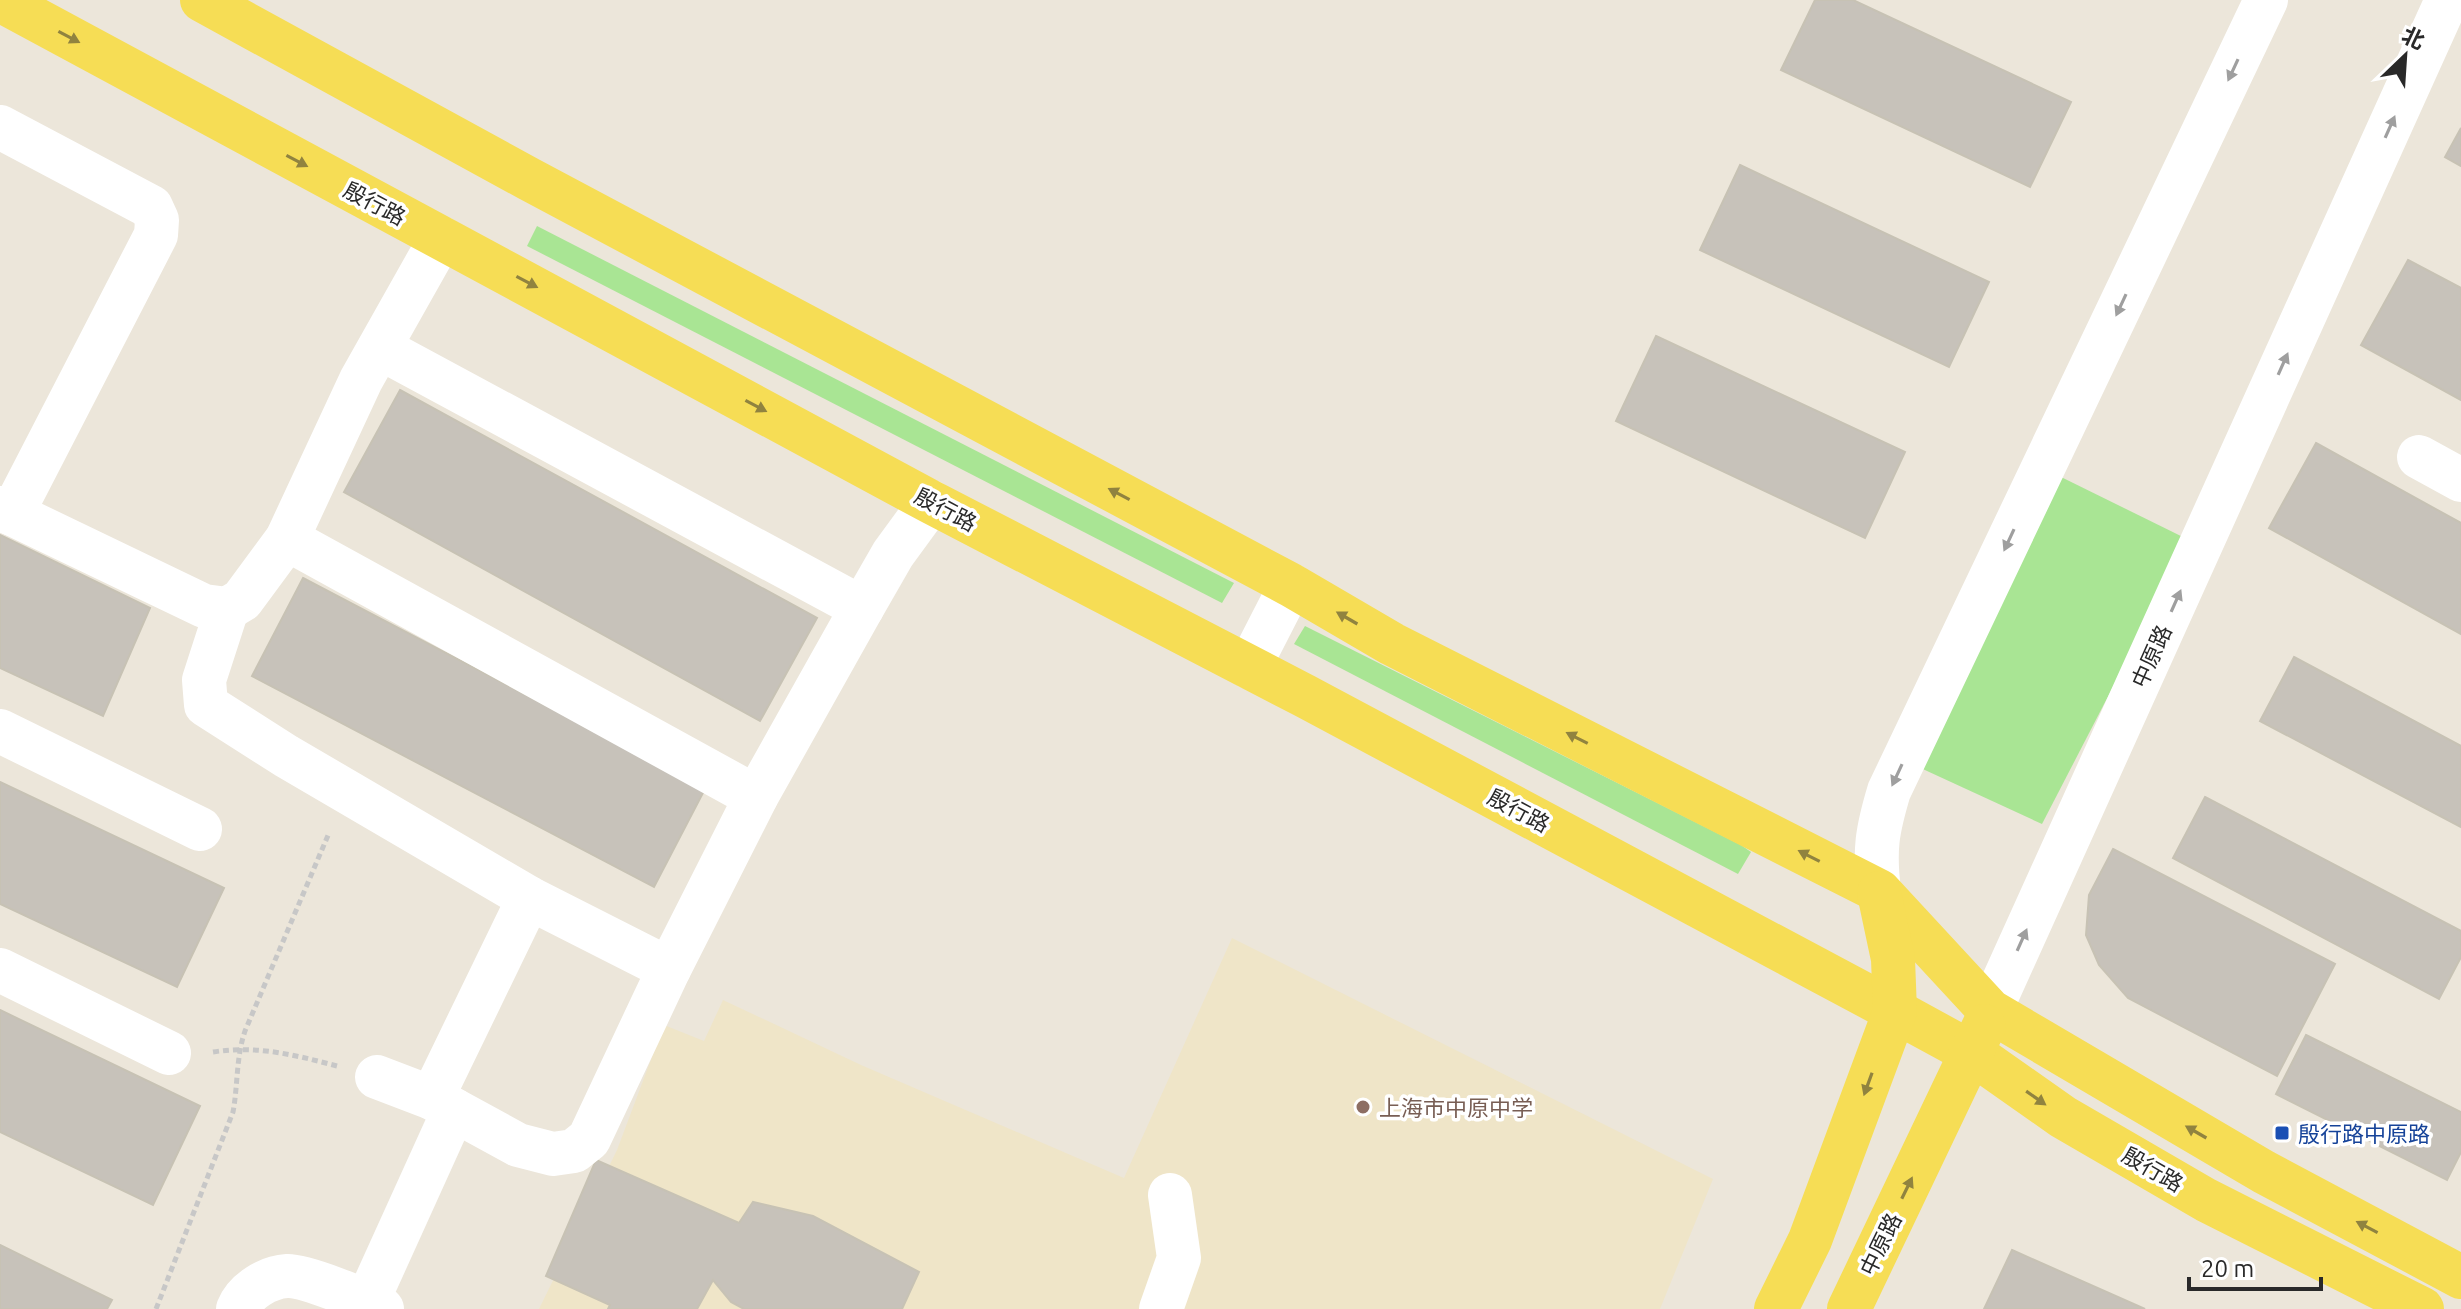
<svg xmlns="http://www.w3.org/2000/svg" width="2461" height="1309" font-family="Ubuntu,'Noto Sans SC',sans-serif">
<rect width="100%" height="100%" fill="#ece6da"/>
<polygon fill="#efe5c8" points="1232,938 1713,1179 1660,1309 539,1309 617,1150 664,1025 704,1041 723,1000 861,1065 1124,1178"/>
<g fill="#a9e594">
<polygon points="537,226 1234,583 1222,603 527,246"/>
<polygon points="2057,475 2189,540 2042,824 1914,765"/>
<polygon points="1305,626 1741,845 1751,852 1738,874 1294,644"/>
</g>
<g fill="#c7c2ba" stroke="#c7c2b4" stroke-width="2">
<polygon points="1815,0 1853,0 2071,102 2030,187 1781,70"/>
<polygon points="2461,128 2461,166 2445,157"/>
<polygon points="1740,165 1989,282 1949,367 1700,250"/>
<polygon points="2408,260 2461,288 2461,400 2361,345"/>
<polygon points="1656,336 1905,452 1865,538 1616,421"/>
<polygon points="400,390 817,618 760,721 344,492"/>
<polygon points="2316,443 2461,523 2461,634 2269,528"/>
<polygon points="0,535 150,608 103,716 0,668"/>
<polygon points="303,578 705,789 654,887 252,676"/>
<polygon points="2294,657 2461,746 2461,827 2260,721"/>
<polygon points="0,782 224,888 177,987 0,904"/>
<polygon points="2205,797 2461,931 2461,957 2439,999 2173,858"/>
<polygon points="2113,849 2335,964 2277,1076 2128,998 2099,965 2086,935 2089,895"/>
<polygon points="0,1010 200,1106 153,1205 0,1132"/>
<polygon points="2306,1035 2461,1112 2461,1152 2447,1180 2276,1094"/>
<polygon points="596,1160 739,1223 753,1202 813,1216 919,1272 902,1309 744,1309 731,1302 713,1280 697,1309 608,1309 610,1305 546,1276"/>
<polygon points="0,1245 112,1300 107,1309 0,1309"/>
<polygon points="2012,1250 2145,1309 1984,1309"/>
</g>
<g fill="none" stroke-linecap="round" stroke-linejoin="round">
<g stroke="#c7c7c7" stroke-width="5" stroke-dasharray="6 4" stroke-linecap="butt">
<path d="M213,1052C257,1045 295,1055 337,1066"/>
<path d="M156,1309L233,1112C238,1085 236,1057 245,1031L329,833"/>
</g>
<g stroke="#fff" stroke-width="44">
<polyline points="0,127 151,207 157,220 156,235 12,514"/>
<polyline points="2419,457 2461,480"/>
<polyline points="0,508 204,606 227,609 242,600 287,539 361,380 441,238"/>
<polyline points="287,539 756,797"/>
<polyline points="862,608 893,554 931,502"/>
<polyline points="227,609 204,680 206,705 286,756 529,898 669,969"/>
<polyline points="1249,667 1291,585"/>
<polyline points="0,731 200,829"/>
<path d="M1879,891C1874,850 1877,831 1889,791L2266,0"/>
<polyline points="0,970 169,1053"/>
<polyline points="1990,1011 2447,0"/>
<polyline points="377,1077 432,1098 518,1145 553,1154 574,1151 589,1139 669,969 756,797 862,608 380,348"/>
<polyline points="432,1098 529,898"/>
<polyline points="367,1302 454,1110"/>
<path d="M238,1309C245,1291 268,1277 287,1276C304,1275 365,1300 382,1309"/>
<polyline points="1161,1309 1179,1258 1170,1195"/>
</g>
<g stroke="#f6dd55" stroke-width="44">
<polyline points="0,0 931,502 1305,696 1895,1011 1972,1053 2063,1117 2206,1200 2422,1309"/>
<polyline points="202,0 529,179 1291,585 1392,644 1879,891 1990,1011 2264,1172 2461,1277"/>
<polyline points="1776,1309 1810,1240 1895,1011 1893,959 1879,893"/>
<polyline points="1849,1309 1984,1026"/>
</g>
</g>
<defs><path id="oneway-solid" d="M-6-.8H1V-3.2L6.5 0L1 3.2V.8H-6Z" transform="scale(2)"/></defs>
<g fill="#90833f">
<use href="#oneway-solid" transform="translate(69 37) rotate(28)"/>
<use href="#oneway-solid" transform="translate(297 161) rotate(28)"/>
<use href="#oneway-solid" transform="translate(527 282) rotate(28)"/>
<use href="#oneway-solid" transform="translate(756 406) rotate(28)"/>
<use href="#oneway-solid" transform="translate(1119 494) rotate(-152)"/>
<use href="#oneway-solid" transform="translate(1347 618) rotate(-150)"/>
<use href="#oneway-solid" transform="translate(1577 738) rotate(-153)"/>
<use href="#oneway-solid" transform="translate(1809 856) rotate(-153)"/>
<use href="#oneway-solid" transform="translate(1868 1084) rotate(110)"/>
<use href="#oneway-solid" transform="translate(2036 1098) rotate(35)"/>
<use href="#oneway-solid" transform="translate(2196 1132) rotate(-150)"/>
<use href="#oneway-solid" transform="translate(1907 1188) rotate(-64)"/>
<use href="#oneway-solid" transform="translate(2367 1227) rotate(-152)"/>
</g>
<g fill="#9f9f9f">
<use href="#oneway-solid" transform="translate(2233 70) rotate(115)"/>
<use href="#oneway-solid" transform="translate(2390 127) rotate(-66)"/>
<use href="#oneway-solid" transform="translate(2121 305) rotate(115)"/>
<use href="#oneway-solid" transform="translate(2283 364) rotate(-66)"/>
<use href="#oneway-solid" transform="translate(2009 540) rotate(115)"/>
<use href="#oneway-solid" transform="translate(2176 601) rotate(-66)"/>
<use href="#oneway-solid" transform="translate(1897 775) rotate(115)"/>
<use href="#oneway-solid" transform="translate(2022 940) rotate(-66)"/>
</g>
<circle fill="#8d6e63" stroke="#fff" stroke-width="3" cx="1363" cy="1107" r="8"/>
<rect fill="#1a4fb4" stroke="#fff" stroke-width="3" x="2274" y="1125" width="16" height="16" rx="4"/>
<g text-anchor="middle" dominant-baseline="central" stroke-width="7" stroke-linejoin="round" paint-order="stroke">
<g font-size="22" fill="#292929" stroke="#fff">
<text transform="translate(375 203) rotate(28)">殷行路</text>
<text transform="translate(946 509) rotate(28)">殷行路</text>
<text transform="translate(2151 656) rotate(-66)">中原路</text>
<text transform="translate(1519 810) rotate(28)">殷行路</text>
<text transform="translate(2153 1169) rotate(30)">殷行路</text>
<text transform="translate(1880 1244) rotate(-64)">中原路</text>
</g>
<g font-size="22" fill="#785e54" stroke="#fff" text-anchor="start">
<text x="1379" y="1107">上海市中原中学</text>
</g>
<g font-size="22" fill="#164399" stroke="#fff" text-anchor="start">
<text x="2298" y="1133">殷行路中原路</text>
</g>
</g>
<g transform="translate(2405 56) rotate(25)" stroke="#ffffff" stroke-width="6" paint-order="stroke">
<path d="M0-6L14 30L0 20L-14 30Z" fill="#292929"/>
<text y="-12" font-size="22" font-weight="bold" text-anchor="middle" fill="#292929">北</text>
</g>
<path d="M2189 1277v12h132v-12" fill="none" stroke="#292929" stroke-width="4"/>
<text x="2201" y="1277" font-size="24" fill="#292929" stroke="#ffffff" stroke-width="6" paint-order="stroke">20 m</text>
</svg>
